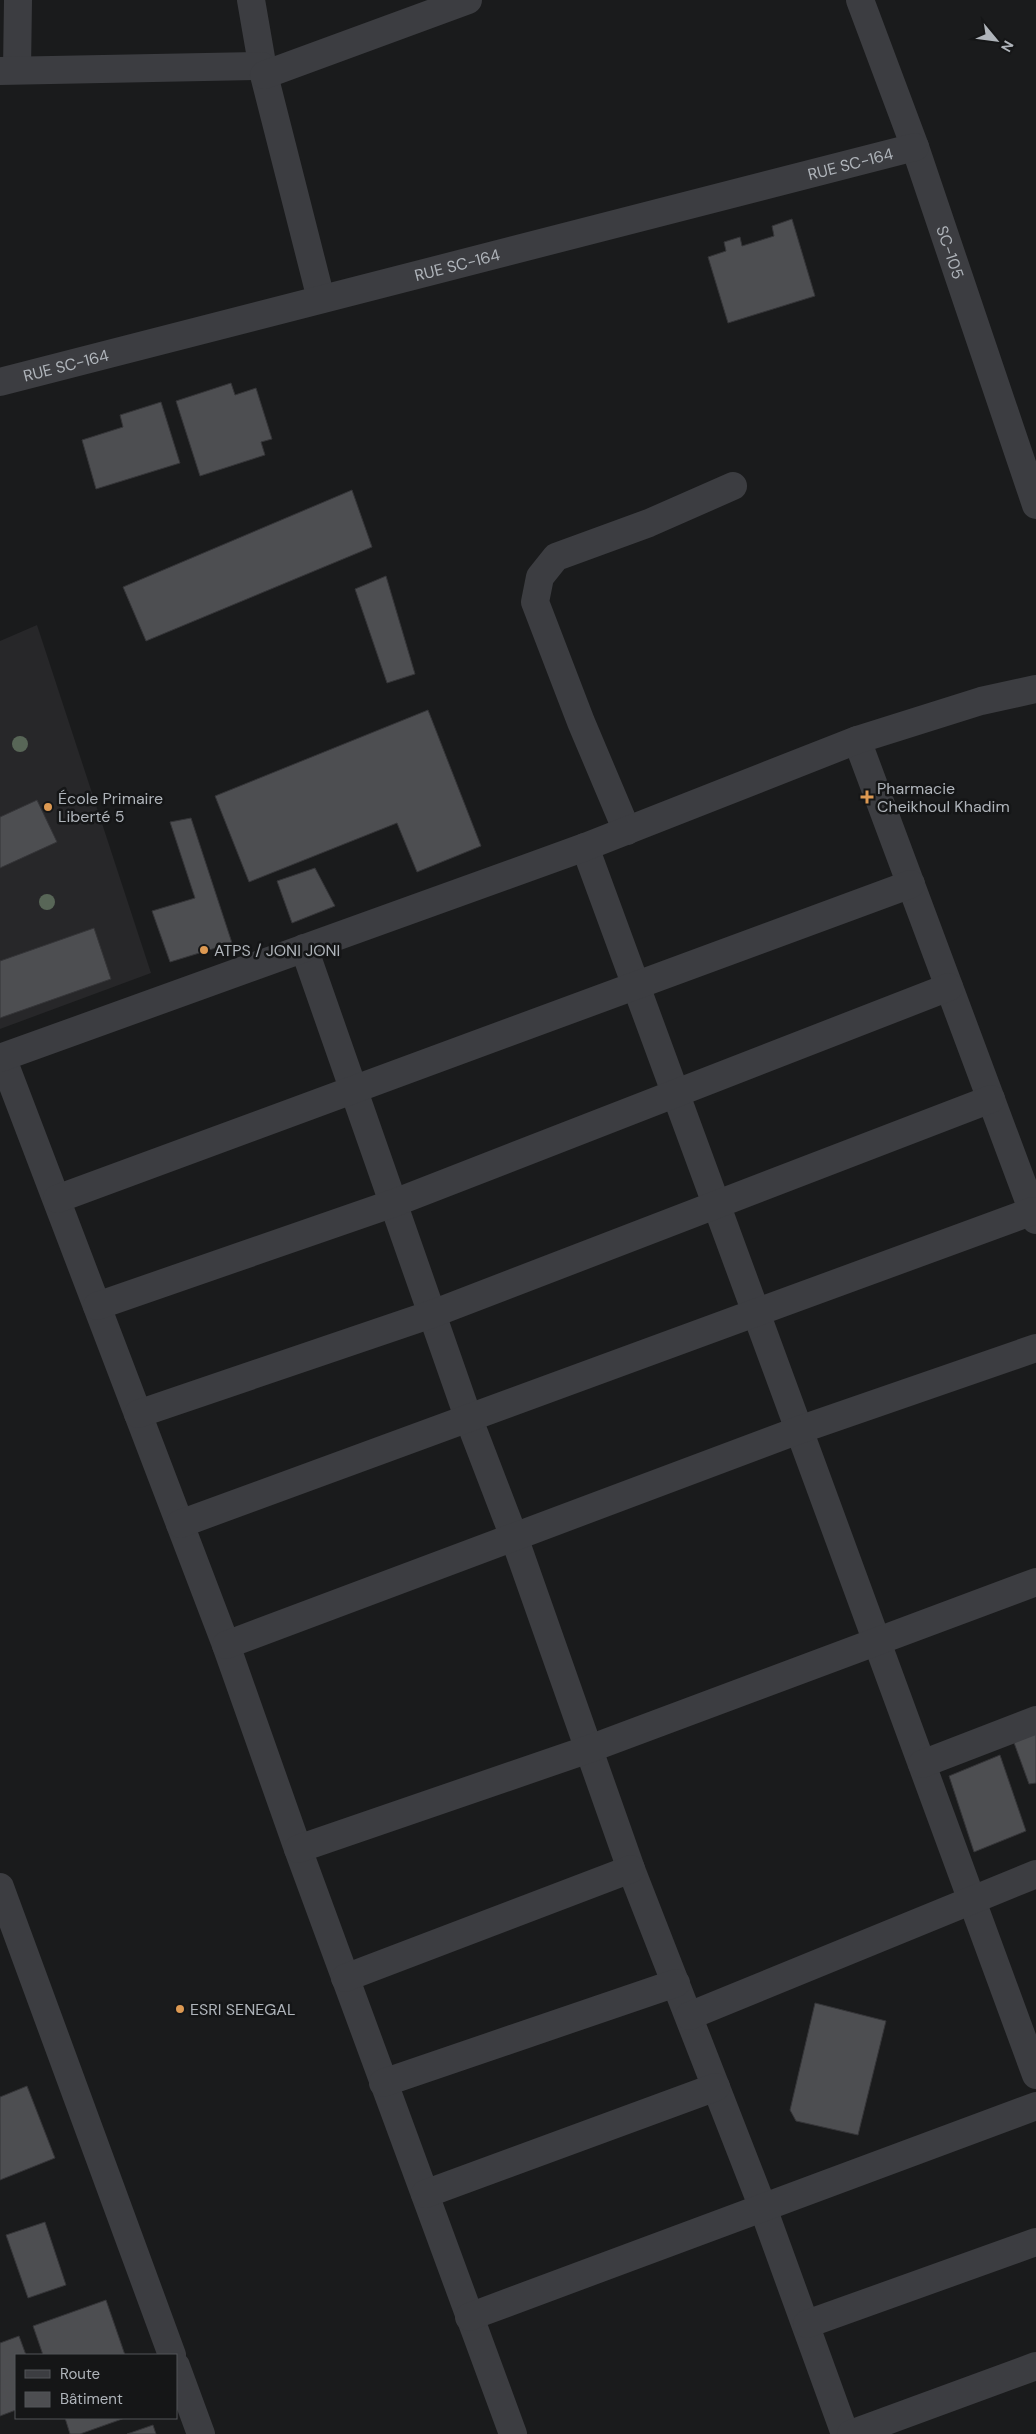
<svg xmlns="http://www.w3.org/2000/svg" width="1036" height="2434" font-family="'DM Sans',sans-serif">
<rect width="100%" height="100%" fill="#1a1b1c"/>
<polygon fill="#272729" points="37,625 151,973 0,1029 0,641"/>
<g fill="#4d4e51" stroke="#353538">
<polygon points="792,219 815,296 728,323 708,257 726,251 724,242 740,237 742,246 774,236 772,226"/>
<polygon points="231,383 235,395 256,388 272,439 261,442 265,455 200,476 176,401"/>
<polygon points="161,402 180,463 96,489 82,440 123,427 120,415"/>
<polygon points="352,490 372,547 146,641 123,587"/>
<polygon points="386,576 415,674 387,683 355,589"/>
<polygon points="428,710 481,846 417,872 397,823 249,882 215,796"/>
<polygon points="37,800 57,842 0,868 0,817"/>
<polygon points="191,818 232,943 170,962 152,911 195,898 170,822"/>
<polygon points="315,868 335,906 292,923 277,881"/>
<polygon points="94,928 111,979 0,1018 0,961"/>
<polygon points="1036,1732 1036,1783 1029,1784 1013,1740"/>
<polygon points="1000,1755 1026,1831 974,1852 949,1776"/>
<polygon points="815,2003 886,2021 858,2135 796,2121 790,2110"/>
<polygon points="27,2086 55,2158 0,2180 0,2097"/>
<polygon points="45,2222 66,2285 28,2298 6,2235"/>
<polygon points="106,2300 125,2355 43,2355 33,2326"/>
<polygon points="19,2336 26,2355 16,2355 16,2410 0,2416 0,2343"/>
<polygon points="65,2418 125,2418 80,2434 70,2434"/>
<polygon points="153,2425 156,2434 127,2434"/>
</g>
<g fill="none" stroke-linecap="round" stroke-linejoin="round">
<g stroke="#3c3d41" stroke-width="28">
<polyline points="251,0 264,75 321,299"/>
<path id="s1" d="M860,0L915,147L1036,505"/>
<polyline points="17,70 18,0"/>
<polyline points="0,71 262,66"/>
<polyline points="264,75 468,0"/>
<path id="s2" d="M0,382L915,147"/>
<polyline points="857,740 1036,1220"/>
<polyline points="627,831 581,722 535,602 540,577 556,557 649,523 733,486"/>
<polyline points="585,847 1036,2075"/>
<polyline points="304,948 468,1417 514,1537 631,1869 763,2208 845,2434"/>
<polyline points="2,1057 226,1645 298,1849 513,2434"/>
<polyline points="0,1058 585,847 857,740 981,701 1036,689"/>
<polyline points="57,1199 911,884"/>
<polyline points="97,1306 394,1203 949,987"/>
<polyline points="138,1414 432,1314 991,1099"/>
<polyline points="180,1524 1033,1211"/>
<polyline points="226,1645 799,1430 1036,1348"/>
<polyline points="922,1764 1036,1720"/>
<polyline points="298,1849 589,1749 1036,1582"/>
<polyline points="0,1887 172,2355"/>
<polyline points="345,1978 631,1869"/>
<polyline points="689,2016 1036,1874"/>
<polyline points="383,2083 676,1983"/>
<polyline points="425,2194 716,2087"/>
<polyline points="469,2317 1036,2106"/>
<polyline points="807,2324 1036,2242"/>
<polyline points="176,2366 201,2434"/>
<polyline points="851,2434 1036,2366"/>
</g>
</g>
<g fill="#586657">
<circle cx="20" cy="744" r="8"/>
<circle cx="47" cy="902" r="8"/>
</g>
<g fill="#dd9952" stroke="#151617" stroke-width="2">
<path d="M864.5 789.5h5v5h5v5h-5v5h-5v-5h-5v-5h5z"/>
<circle cx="48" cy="807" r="5"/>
<circle cx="204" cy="950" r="5"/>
<circle cx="180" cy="2009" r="5"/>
</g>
<g text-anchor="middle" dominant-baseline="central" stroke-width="5" stroke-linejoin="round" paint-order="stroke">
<g font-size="16" fill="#afb4ba" stroke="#151617">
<text stroke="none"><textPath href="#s2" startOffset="878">RUE SC-164</textPath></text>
<text stroke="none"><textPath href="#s1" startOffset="268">SC-105</textPath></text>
<text stroke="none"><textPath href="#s2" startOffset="472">RUE SC-164</textPath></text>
<text stroke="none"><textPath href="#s2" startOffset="68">RUE SC-164</textPath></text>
</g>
<g font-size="16" fill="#afb4ba" stroke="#151617" text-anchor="start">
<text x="877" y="788">Pharmacie<tspan x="877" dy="18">Cheikhoul Khadim</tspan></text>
<text x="58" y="798">École Primaire<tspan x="58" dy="18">Liberté 5</tspan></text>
<text x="214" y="950">ATPS / JONI JONI</text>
<text x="190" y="2009">ESRI SENEGAL</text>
</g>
</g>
<rect x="15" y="2354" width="162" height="65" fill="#151617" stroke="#535558"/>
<rect x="25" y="2370" width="25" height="8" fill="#3c3d41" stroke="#535558"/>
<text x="60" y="2379" font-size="15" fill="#afb4ba">Route</text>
<rect x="25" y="2392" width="25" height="15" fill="#4d4e51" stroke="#535558"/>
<text x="60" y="2404" font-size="15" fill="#afb4ba">Bâtiment</text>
<g transform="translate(996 40) rotate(119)" stroke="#151617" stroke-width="4" paint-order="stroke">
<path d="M0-4L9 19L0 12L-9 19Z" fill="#afb4ba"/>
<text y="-8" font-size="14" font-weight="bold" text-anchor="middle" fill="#afb4ba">N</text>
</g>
</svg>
